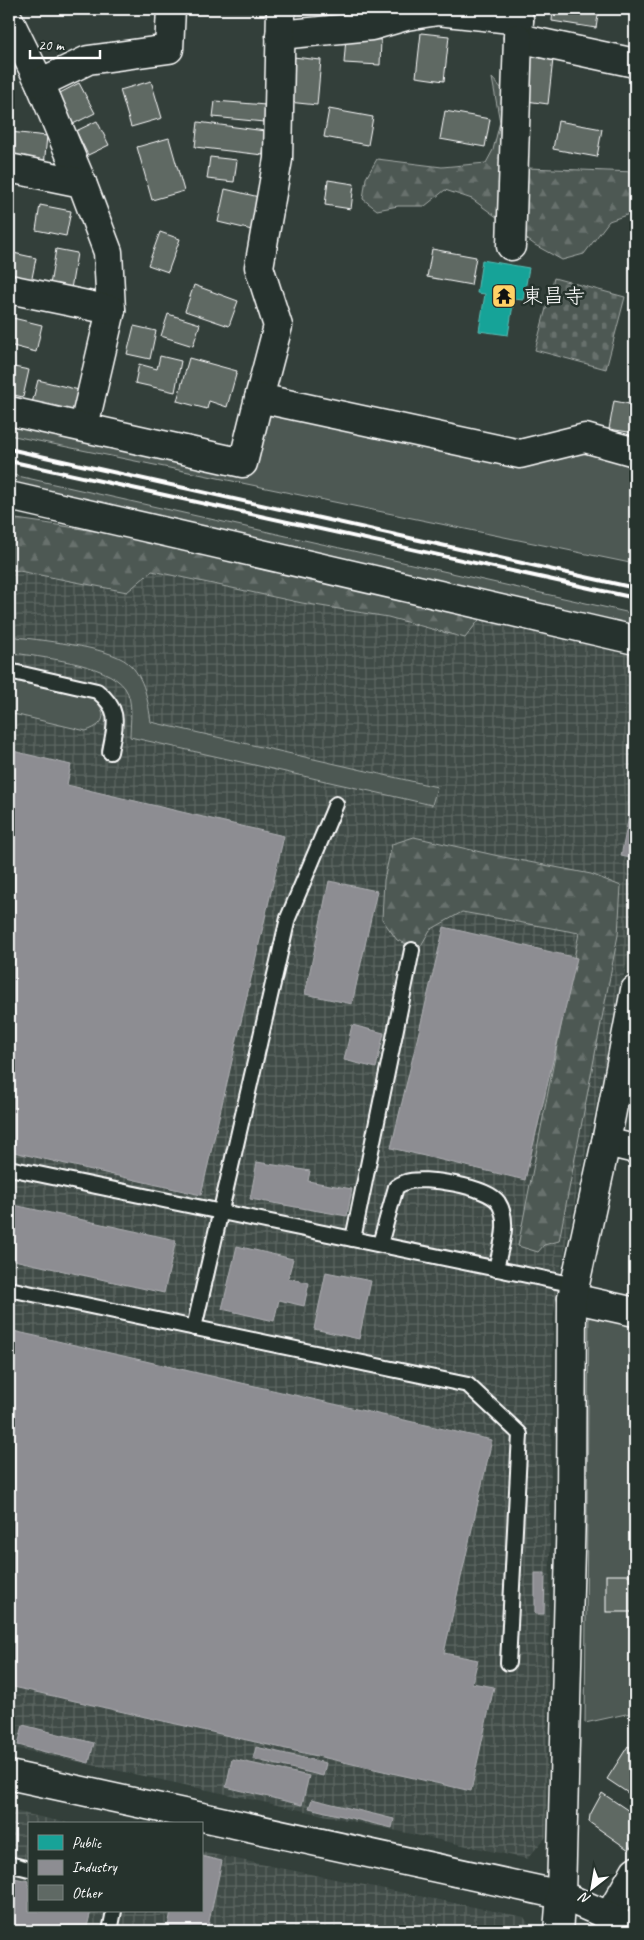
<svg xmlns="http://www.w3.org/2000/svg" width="644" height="1940" font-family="Caveat,'Klee One',sans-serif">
<defs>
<pattern id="industrial-grid" width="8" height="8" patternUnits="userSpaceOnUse" patternTransform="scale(1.25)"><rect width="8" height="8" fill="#404c47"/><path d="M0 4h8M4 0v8" fill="none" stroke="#5d6763"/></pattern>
<pattern id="forest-firs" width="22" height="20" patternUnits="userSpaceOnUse" patternTransform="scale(1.25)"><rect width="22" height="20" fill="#4d5853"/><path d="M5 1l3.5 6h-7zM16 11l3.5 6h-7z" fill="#68716d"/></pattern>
<pattern id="cemetery-stones" width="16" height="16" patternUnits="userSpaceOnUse" patternTransform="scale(1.25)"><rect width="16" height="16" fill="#4d5853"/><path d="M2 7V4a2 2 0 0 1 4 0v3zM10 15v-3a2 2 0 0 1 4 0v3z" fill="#68716d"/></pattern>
</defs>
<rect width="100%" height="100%" fill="#333f3a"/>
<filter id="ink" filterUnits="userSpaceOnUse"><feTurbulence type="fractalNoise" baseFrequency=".02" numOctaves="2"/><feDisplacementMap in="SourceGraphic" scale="10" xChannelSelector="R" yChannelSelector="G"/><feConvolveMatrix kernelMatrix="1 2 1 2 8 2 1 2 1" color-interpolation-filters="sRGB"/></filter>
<g filter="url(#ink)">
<g fill="url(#industrial-grid)">
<polygon points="9,518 635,653 635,924 558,1282 553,1320 546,1837 527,1859 9,1747"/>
<polygon points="9,1810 72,1824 29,1824 29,1911 201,1911 201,1852 524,1917 533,1931 9,1931"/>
</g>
<g fill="#4d5853" stroke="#a6aca9">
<polygon points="259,398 520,454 585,438 635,452 635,564 9,435 9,413 243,463"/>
<polygon points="9,474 635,614 635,640 9,496"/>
<path d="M9,636C37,640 108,646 128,663C145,677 148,702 151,722L437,787L432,805L130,737C130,722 134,701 125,688C106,662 40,658 9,652Z"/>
<path d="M9,680L92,697C107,711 108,724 86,731L9,713Z"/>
<polygon points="589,1302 635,1312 635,1712 585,1723"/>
</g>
<g fill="url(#forest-firs)" stroke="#a6aca9">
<polygon points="492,78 524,113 528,152 527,168 635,172 635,212 609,221 584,254 562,260 535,245 472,199 445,190 425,206 398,206 377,210 363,199 366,178 377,159 442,167 486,163 493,150 500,122"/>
<path d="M9,518C108,531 206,552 303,574C362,588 422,600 479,620L465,638L388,617L302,603L152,571L127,592L9,569Z"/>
<polygon points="414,837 503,857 591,874 621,886 618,935 559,1241 544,1245 538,1252 518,1246 579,933 462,912 430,930 419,949 397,940 382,919 384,880 392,844"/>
</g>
<polygon fill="url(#cemetery-stones)" stroke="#a6aca9" points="554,278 625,297 606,369 535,350"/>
<polygon fill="#17a398" stroke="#5dbfb7" points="482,260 529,268 523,300 514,299 508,335 479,331 485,294 477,293"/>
<g fill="#8d8d92" stroke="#afafb3">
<polygon points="9,750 71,765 67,785 284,836 201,1195 9,1151"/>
<polygon points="635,774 635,806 629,804"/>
<polygon points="630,811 635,812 635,859 621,856"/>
<polygon points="329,881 377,891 352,1004 305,994"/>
<polygon points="444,927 577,958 525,1180 391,1148"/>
<polygon points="352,1025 384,1033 376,1068 344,1060"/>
<polygon points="257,1162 310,1171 308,1181 352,1189 347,1216 250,1199"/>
<polygon points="9,1204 176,1240 164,1293 9,1259"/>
<polygon points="237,1246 293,1259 288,1278 309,1283 304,1306 279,1300 274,1321 222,1309"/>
<polygon points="326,1272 371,1281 359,1339 314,1329"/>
<polygon points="9,1330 492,1440 444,1653 478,1660 472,1683 494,1687 471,1791 9,1686"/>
<polygon points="535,1573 545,1573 544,1614 535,1614"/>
<polygon points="23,1725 94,1743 89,1763 18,1745"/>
<polygon points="256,1747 326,1763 323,1776 253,1759"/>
<polygon points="232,1759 309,1776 302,1805 226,1787"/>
<polygon points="312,1799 394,1819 392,1828 309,1808"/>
<polygon points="201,1856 222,1861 207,1931 167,1931 171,1911 201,1911"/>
<polygon points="9,1877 29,1881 29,1911 91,1911 86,1931 9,1931"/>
</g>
<g fill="#5f6964" stroke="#fff">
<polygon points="553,9 599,9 596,28 552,21"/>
<polygon points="421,33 449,36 444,81 416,77"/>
<polygon points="346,37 381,40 380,65 344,63"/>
<polygon points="524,56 553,59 548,104 519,100"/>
<polygon points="293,57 321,60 317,105 288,102"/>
<polygon points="151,81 162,118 131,127 120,90"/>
<polygon points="79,83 95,113 73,124 58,94"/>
<polygon points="215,101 266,105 264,122 213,117"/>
<polygon points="329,109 373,117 368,145 324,137"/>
<polygon points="445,111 490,119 485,147 440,139"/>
<polygon points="97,121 109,145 88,155 76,131"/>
<polygon points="558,121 602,129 597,157 553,149"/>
<polygon points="198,122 265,131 263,155 195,147"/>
<polygon points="10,132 47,136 44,166 9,160"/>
<polygon points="169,138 184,191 152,200 137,147"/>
<polygon points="210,157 237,160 234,182 207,179"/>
<polygon points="328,180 354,184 351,209 325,205"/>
<polygon points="225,189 259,197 252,230 218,222"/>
<polygon points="40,205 71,211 66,236 36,230"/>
<polygon points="160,232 180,239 168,272 148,265"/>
<polygon points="56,249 77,253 71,289 50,285"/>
<polygon points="432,249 476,257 471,285 427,277"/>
<polygon points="9,252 36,258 31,283 9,278"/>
<polygon points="194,285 238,301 229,326 185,311"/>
<polygon points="168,314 200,324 193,346 161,336"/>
<polygon points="9,317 42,325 36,352 9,345"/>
<polygon points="134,326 156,331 150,359 127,354"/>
<polygon points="160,356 181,361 175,392 135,383 139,364 157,369"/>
<polygon points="189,358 237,371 227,407 209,401 207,409 177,401"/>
<polygon points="9,366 29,370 23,397 9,394"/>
<polygon points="38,380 79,390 73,416 31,407"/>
<polygon points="614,401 635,405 635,433 609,429"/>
<rect x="606" y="1575" width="29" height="37"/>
<polygon points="628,1746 635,1750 635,1781 628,1793 607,1779"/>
<polygon points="602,1793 635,1815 635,1841 629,1850 589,1822 590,1815"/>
</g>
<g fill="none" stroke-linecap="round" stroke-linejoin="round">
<defs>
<g id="service">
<path d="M9,671L97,691C122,711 115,724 110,752"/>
<polyline points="9,1168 575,1285"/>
<polyline points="353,1239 412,950"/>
<path d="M380,1244L396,1187C399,1185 403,1183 406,1182C423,1176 487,1186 498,1202C511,1222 500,1248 496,1269"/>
<polyline points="9,1289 468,1385 520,1434 508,1663"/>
<polyline points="194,1328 288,918 336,804"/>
<polyline points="9,1864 29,1869"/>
<polyline points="110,1931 114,1911"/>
</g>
<g id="minor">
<polyline points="519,19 518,38 635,63"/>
<polyline points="9,20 40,83 82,183"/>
<polyline points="280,35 371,26 406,16 438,11 519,20"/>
<polyline points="40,83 88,60 169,49 171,9"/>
<polyline points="9,168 82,183 108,252 111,310 84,426"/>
<polyline points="511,246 518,38"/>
<polyline points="9,289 111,310"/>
<polyline points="259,398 278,326 259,267 278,159 281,9"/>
<polyline points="9,411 243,463 259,398 520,454 585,438 635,452"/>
<polyline points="9,496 635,640"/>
<polyline points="606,1142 635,1149"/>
<polyline points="572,1298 635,1312"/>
<polyline points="609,1916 635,1871"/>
</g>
<g id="tertiary">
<polyline points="9,1775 561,1895 609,1916 632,1931"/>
<polyline points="558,1931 561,1895 571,1510 572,1298 606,1142 635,990"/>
</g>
</defs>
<use href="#service" stroke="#fff" stroke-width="18"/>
<use href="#minor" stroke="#fff" stroke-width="31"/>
<use href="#tertiary" stroke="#fff" stroke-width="31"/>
<use href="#service" stroke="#26332d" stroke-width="14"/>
<use href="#minor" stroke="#26332d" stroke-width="28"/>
<use href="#tertiary" stroke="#26332d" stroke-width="28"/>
<g stroke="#fff" stroke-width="4">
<polyline points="9,449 635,588"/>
<polyline points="9,461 635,598"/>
</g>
</g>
</g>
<defs>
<symbol id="temple-square" viewBox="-11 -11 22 22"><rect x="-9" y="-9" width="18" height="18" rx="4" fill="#ffd166" stroke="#26332d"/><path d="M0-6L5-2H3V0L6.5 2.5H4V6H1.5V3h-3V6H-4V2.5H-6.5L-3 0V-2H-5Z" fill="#111"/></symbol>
</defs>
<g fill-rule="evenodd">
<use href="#temple-square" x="490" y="282" width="28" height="28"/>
</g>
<g text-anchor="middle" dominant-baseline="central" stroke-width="5" stroke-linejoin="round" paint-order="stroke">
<g font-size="21" fill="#fff" stroke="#26332d" text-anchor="start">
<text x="522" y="296">東昌寺</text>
</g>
</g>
<rect width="644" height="1940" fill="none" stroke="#26332d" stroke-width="30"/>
<rect x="15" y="15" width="614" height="1910" fill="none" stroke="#fff" stroke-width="2" filter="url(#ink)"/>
<rect x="28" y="1822" width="175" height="90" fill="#26332d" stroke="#7d8581"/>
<rect x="38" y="1835" width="25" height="15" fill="#17a398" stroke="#7d8581"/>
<text x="72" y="1848" font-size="15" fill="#ffffff">Public</text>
<rect x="38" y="1860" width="25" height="15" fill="#8d8d92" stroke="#7d8581"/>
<text x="72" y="1872" font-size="15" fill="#ffffff">Industry</text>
<rect x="38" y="1885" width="25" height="15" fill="#5f6964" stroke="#7d8581"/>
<text x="72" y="1898" font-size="15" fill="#ffffff">Other</text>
<g transform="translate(592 1888) rotate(211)" stroke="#26332d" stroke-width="4" paint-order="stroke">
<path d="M0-4L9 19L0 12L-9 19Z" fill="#ffffff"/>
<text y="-8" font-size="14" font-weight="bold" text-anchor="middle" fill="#ffffff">N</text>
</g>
<path d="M30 50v8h70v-8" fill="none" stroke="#ffffff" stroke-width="2.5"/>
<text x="38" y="50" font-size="15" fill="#ffffff" stroke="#26332d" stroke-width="4" paint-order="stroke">20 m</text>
</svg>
